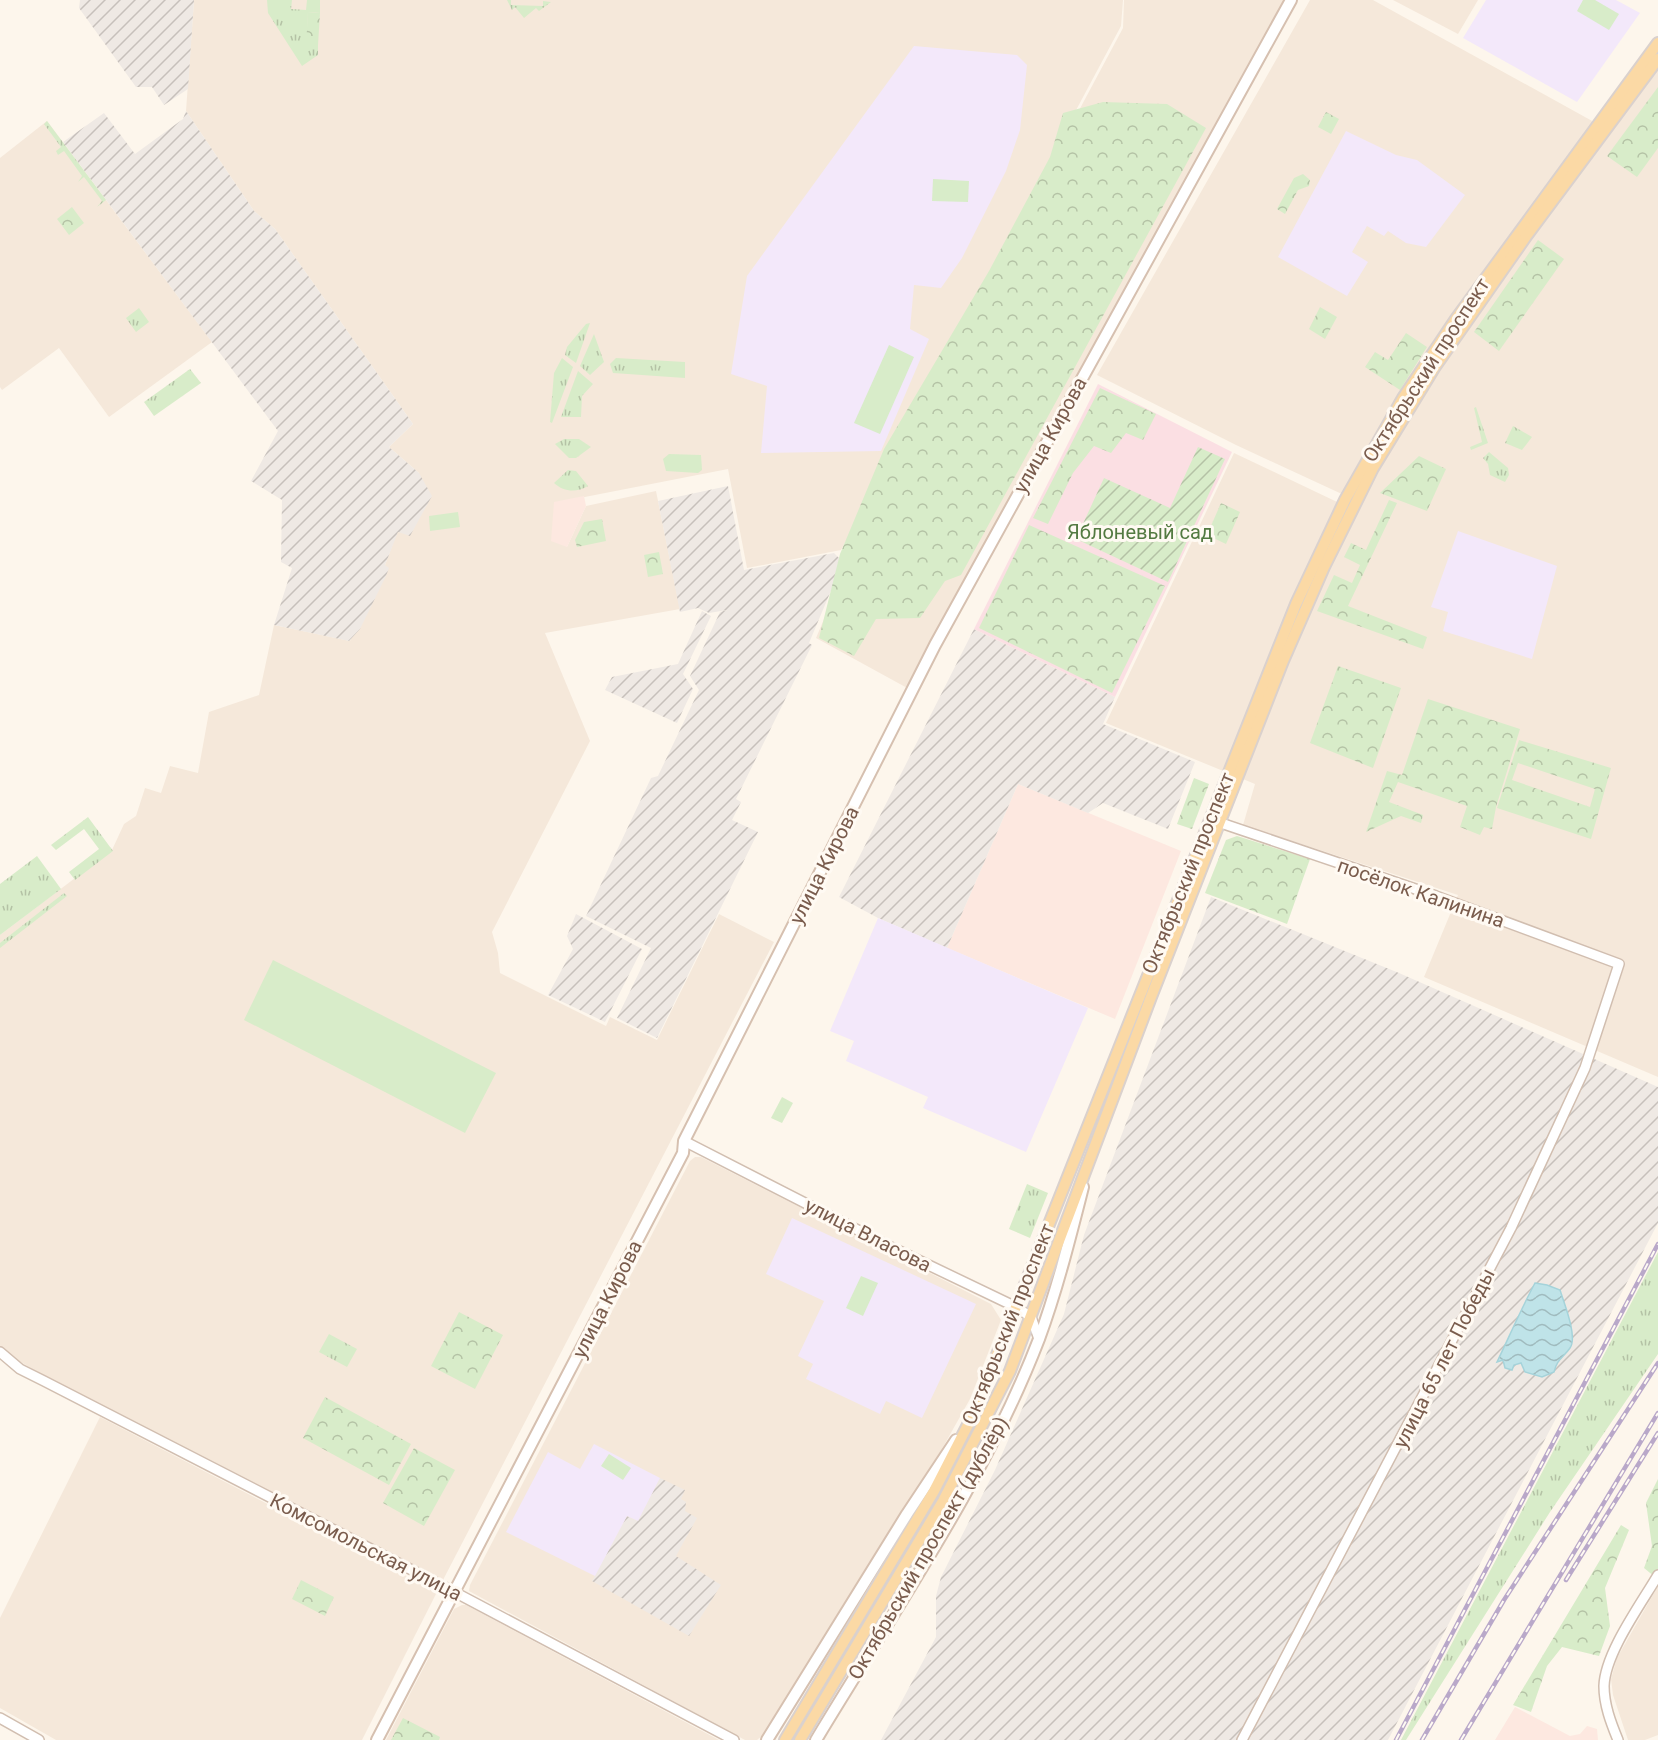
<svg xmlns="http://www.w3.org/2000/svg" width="1658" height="1740" font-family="Roboto,sans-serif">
<defs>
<pattern id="industrial-furrows" width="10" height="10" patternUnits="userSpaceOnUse" patternTransform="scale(1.5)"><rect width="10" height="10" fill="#efe9e4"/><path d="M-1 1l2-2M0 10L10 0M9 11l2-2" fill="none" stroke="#c7c0bb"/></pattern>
<pattern id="grass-tufts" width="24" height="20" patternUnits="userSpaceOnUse" patternTransform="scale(1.5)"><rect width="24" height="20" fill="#d8ecc9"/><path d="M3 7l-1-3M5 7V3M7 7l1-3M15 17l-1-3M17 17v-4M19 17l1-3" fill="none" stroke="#b4c2a5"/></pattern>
<pattern id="forest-crowns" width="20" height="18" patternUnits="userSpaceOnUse" patternTransform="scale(1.5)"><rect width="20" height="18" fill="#d8ecc9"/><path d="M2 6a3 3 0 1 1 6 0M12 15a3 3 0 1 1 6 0" fill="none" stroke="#b4c2a5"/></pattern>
<pattern id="garden-furrows" width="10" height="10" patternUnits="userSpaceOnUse" patternTransform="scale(1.5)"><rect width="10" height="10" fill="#d8ecc9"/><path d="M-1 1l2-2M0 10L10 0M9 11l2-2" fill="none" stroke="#b4c2a5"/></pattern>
<pattern id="water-waves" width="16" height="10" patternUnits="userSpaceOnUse" patternTransform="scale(1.5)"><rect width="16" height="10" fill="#bfe3e8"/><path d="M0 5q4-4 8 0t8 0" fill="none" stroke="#a0bbbe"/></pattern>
</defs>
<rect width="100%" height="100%" fill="#fdf6ec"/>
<g fill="#f5e8da">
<polygon points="194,0 1123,0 1121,26 841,550 747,568 728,469 554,503 567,547 586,506 656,491 680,609 545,633 590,741 492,932 498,953 500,973 606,1026 610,1017 657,1040 719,914 774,942 443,1580 51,1380 4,1352 0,1347 0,935 112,850 124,824 136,816 145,788 161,793 170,766 198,773 209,712 259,695 274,625 350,641 385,565 419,473 389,447 413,424 275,229 254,211 186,111"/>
<polygon points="1124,0 1289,0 945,615 909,689 816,638 847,565 849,541 1123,28"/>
<polygon points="1310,0 1373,0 1594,122 1398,399 1344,495 1236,445 1097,375"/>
<polygon points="1393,0 1478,0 1458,34"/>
<polygon points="1658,61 1658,1077 1424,977 1458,895 1243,825 1255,784 1106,723 1234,453 1356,511 1395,435 1484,298"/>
<polygon points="47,121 212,342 109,417 59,348 2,390 0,387 0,158"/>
<polygon points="695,1157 701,1157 991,1304 1001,1320 970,1399 934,1463 763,1735 757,1740 745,1740 469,1591 470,1585 690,1161"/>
<polygon points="100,1417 437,1592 362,1740 56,1740 0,1708 0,1618"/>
<polygon points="1658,1586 1658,1735 1645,1740 1628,1740 1613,1695 1611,1679 1617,1658"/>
<polygon points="462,1605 466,1605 719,1740 386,1740 454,1609"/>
</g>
<g fill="#fde8e0">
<polygon points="584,496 586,506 567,547 551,541 554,502"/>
<polygon points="1018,784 1181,851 1115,1019 947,948"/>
<polygon points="1515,1707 1570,1736 1580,1734 1587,1726 1597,1729 1598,1740 1495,1740"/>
</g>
<g fill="url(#industrial-furrows)">
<polygon points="80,0 194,0 188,89 164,105 152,87 136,87 79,8"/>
<polygon points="186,111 254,211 275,229 413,424 389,447 419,473 432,496 410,536 398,532 385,565 389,568 386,576 360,629 349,641 274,625 292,568 281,562 282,500 251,481 278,431 63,142 104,113 135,154 183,119"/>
<polygon points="728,486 744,570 834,553 843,562 809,643 812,645 736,799 741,802 732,820 758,832 657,1038 617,1018 651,948 586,916 651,778 658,776 699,690 690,676 720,612 727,610 709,613 698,608 680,612 658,501"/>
<polygon points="702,611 711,616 683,674 693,689 677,723 605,690 612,677 678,664"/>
<polygon points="974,629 1115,697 1103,724 1195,762 1168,829 1103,803 1088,813 1018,784 947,948 878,918 839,897"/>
<polygon points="1211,897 1399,973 1658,1087 1658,1223 1388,1740 881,1740 936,1637 936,1596 941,1577 995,1470 1064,1314 1084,1235"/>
<polygon points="576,914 642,949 605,1022 548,995 573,949 567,936"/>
<polygon points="660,1478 685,1490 681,1499 686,1502 685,1511 697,1518 676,1556 721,1585 689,1636 592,1581 627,1516 638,1521"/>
</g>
<g fill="#f3e8fa">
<polygon points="1486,0 1616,0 1640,13 1577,102 1463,38"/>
<polygon points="914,46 1017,55 1027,65 1020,130 1006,171 962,258 941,288 914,285 910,329 929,339 881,451 761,453 767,386 731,374 747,276"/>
<polygon points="1346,131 1396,155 1417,160 1465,195 1426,247 1406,243 1388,231 1384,236 1367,226 1352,252 1368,262 1347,296 1278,257"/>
<polygon points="1458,531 1557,566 1532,659 1443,631 1448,612 1431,607"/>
<polygon points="878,918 1088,1008 1026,1152 923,1108 928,1097 846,1061 854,1041 830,1031"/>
<polygon points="792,1218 976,1304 922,1418 886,1401 880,1414 806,1379 813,1364 798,1356 824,1301 766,1274"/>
<polygon points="594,1444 660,1478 638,1521 627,1516 595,1576 506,1532 548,1452 580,1469"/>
</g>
<polygon fill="#fbdfe3" points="1098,384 1232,452 1115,697 974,629"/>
<g fill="url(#grass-tufts)">
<polygon points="267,0 292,0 291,9 306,10 307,0 320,0 320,13 308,12 307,45 318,45 318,55 302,66 268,13"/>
<polygon points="507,0 511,0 511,5 543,6 543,1 551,2 539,11 536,8 524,18 515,7 512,10"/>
<polygon points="47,121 106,200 97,207 102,201 84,177 78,182 82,176 64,151 58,155 56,151 61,147 44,124"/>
<polygon points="139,308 149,322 136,332 126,318"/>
<polygon points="590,323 576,363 565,355 567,347 586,324"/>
<polygon points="594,334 604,362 590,375 580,366"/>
<polygon points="562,358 573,367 552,423 550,422 554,373"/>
<polygon points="616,358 685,362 685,378 613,373 610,364"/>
<polygon points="190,369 201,383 154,416 144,402"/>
<polygon points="578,371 593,384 582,396 581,417 561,417"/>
<polygon points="1476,407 1488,443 1471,450 1470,447 1482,442 1474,408"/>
<polygon points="1513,426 1532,437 1522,450 1505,443"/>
<polygon points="564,439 579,439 591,447 576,458 569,458 555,444"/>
<polygon points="1489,452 1508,468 1509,475 1505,482 1490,475 1488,464 1483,458"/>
<path d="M568,470L576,471L588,486C576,493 564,492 554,483Z"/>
<polygon points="88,817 113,851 75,880 69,872 99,849 84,829 56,850 51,845"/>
<polygon points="37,856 61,889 0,935 0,884"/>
<polygon points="64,893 67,896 0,948 0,943"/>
<polygon points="1027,1184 1048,1193 1030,1238 1009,1229"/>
<polygon points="1658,1252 1658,1354 1550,1512 1406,1740 1401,1740"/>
<polygon points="329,1334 357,1349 347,1367 319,1352"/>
</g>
<g fill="url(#forest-crowns)" fill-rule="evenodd">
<polygon points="308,12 320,13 318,45 306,45"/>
<polygon points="1658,87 1658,148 1637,177 1607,156"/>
<polygon points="1103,102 1167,104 1206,128 961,575 945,581 920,618 876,619 854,656 819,638 840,554 884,449 989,271 1050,157 1063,113"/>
<polygon points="1326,112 1339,119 1331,134 1318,127"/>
<polygon points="1303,174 1310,180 1309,186 1298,190 1285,214 1277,209 1294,178"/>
<polygon points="72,207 84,223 69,235 57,219"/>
<polygon points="1538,240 1564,259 1499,351 1474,332"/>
<polygon points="1320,307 1337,317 1325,339 1309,329"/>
<polygon points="1406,333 1427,347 1400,390 1365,367 1375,352 1388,360"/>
<polygon points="1100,388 1156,414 1143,440 1126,433 1111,453 1094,446 1073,473 1048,524 1033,518"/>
<polygon points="1419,456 1446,469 1427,511 1380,493"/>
<polygon points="1389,500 1397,503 1348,606 1427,637 1423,649 1317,611 1334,575 1352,583 1360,565 1344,557 1351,543 1366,550"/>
<polygon points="1221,503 1240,512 1226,544 1207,535"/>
<polygon points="602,519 606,541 577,547 575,540 584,522"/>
<polygon points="1029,525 1165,586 1112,693 979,628"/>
<polygon points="659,552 663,574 648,577 644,555"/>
<polygon points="1338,666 1401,688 1373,768 1310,743"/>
<polygon points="1428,699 1520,729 1496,807 1492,829 1484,827 1480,835 1460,827 1467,806 1398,782 1389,802 1423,815 1421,823 1401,816 1366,832 1387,771 1402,775"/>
<path d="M1519,740L1611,768L1591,839L1497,808ZM1518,763L1595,789L1590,807L1512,780Z"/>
<polygon points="1194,778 1209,784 1192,829 1177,824"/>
<polygon points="1237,836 1310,859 1287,924 1205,893 1226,840"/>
<polygon points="459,1312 503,1335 475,1389 431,1366"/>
<polygon points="325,1397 411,1444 389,1485 303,1438"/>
<polygon points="414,1448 455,1470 424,1526 383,1503"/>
<polygon points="1658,1479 1658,1571 1655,1577 1644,1568 1652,1546 1646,1503"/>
<polygon points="1621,1525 1629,1530 1605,1588 1610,1626 1599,1656 1562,1647 1547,1666 1531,1712 1513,1705"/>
<polygon points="301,1580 334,1597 325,1616 292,1599"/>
<polygon points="403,1718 440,1737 439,1740 391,1740"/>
</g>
<polygon fill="url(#garden-furrows)" points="1198,447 1225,459 1168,582 1076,539 1104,478 1170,508"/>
<g fill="#d8ecc9">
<polygon points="1583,0 1595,0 1619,14 1609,30 1577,11"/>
<polygon points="933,179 969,181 968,202 932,201"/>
<polygon points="889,345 914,357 880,434 854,423"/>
<polygon points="669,454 701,455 702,470 698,473 666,471 663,459"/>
<polygon points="458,512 460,527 430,531 429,516"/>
<polygon points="273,960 496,1073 465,1133 244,1020"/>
<polygon points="782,1097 793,1103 782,1123 771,1118"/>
<polygon points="861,1276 878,1283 863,1316 846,1308"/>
<polygon points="609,1454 631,1468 623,1480 601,1466"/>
</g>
<path fill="url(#water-waves)" stroke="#a5d3da" stroke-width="1.5" d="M1535,1283L1547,1285L1560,1290C1564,1303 1578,1337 1570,1348C1563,1358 1557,1359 1554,1372L1542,1377L1525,1372L1521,1363L1514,1365L1512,1370L1505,1368L1503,1360L1497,1362C1510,1335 1521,1309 1535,1283Z"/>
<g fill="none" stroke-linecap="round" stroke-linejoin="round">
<defs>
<g id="tertiary">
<polyline points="1215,821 1436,896 1619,964 1585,1068 1511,1228 1242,1740"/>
<polyline points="684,1141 893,1248 1016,1307 1031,1317 1039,1339"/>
<polyline points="0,1352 20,1369 44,1381 443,1586 734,1740"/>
<polyline points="0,1718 39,1740"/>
<path d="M1618,1740C1611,1723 1604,1705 1604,1686C1605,1653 1641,1604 1658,1575"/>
</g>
<g id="secondary">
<polyline points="377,1740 683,1153 684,1141 935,645 1291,0"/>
<polyline points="767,1740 907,1514 956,1440"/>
<path d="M816,1740C894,1610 984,1482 1039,1339C1057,1290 1070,1238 1083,1187"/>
</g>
<g id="primary">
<polyline points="785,1740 934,1491 973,1415 1296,604 1345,500 1403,398 1456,319 1658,43"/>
<polyline points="800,1740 943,1501 1010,1371 1151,997 1283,661 1324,567 1373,468 1434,368 1527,235 1658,59"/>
</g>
</defs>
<use href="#tertiary" stroke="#d1beb0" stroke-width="12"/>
<use href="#secondary" stroke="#d6c0b0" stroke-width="14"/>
<use href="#primary" stroke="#dad1cd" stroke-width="14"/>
<use href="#tertiary" stroke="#fff" stroke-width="9"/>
<use href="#secondary" stroke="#fff" stroke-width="10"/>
<use href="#primary" stroke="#fbd9a5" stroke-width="10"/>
<defs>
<g id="rail">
<polyline points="1566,1580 1658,1433"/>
<polyline points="1396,1740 1658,1244"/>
<polyline points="1422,1740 1504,1600 1658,1363"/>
<polyline points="1461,1740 1658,1413"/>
</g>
</defs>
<use href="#rail" stroke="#b9a8c9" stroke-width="4.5"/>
<use href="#rail" stroke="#fffaf3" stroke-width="2" stroke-dasharray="7" stroke-linecap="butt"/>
</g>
<g text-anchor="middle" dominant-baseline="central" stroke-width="6" stroke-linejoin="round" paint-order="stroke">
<g font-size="20" fill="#7a5c4d" stroke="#fffaf3">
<text transform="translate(1426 370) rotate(-57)">Октябрьский проспект</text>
<text transform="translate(1050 435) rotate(-61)">улица Кирова</text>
<text transform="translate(824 865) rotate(-63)">улица Кирова</text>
<text transform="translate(1188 873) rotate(-68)">Октябрьский проспект</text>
<text transform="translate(1421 893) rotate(19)">посёлок Калинина</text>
<text transform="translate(868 1235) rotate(27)">улица Власова</text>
<text transform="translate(607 1299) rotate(-63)">улица Кирова</text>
<text transform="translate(1008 1324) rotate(-68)">Октябрьский проспект</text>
<text transform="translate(1444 1358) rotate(-63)">улица 65 лет Победы</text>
<text transform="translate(366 1547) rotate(27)">Комсомольская улица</text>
<text transform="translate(928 1548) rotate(-60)">Октябрьский проспект (дублёр)</text>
</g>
<g font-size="20" fill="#537a41" stroke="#fffaf3">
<text x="1140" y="532">Яблоневый сад</text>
</g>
</g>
</svg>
